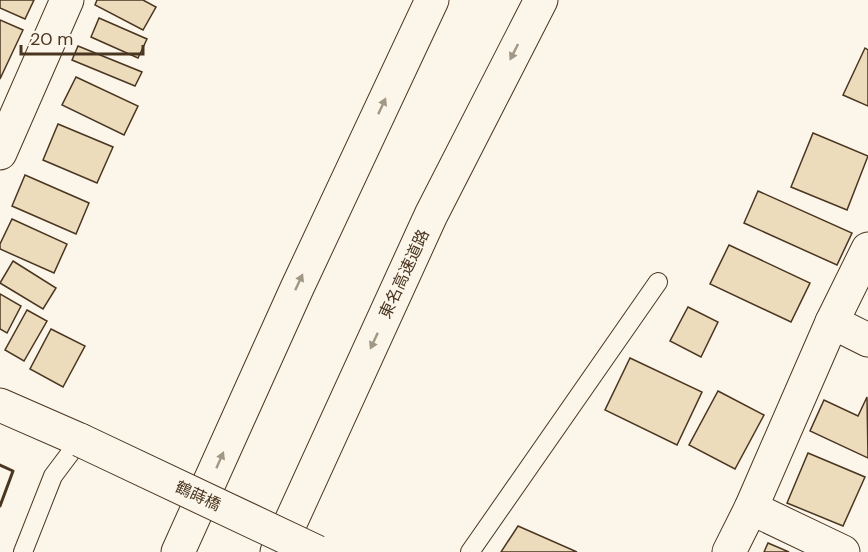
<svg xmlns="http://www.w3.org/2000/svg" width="868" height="552" font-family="'DM Sans','Noto Sans JP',sans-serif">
<rect width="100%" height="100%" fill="#fbf6e9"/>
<g fill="#ecdcbc" stroke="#4a3520" stroke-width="1.5">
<polygon points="0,0 34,0 25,19 0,8"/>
<polygon points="97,0 143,0 156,7 143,30 95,5"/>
<polygon points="99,18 147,39 138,58 91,37"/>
<polygon points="0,20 23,30 0,79"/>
<polygon points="78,46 142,72 135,86 72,60"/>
<polygon points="865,48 868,50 868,106 843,95"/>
<polygon points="76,77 138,106 124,135 62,105"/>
<polygon points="58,124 113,147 97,183 43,160"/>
<polygon points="813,133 868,156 847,210 791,187"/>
<polygon points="25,175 89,203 76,234 12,206"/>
<polygon points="758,191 852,233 837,265 744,223"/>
<polygon points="12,219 67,244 54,273 0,249 0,244"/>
<polygon points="729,245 810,283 791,322 710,284"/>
<polygon points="13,261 56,288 43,309 0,283"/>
<polygon points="0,294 21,306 7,333 0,329"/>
<polygon points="688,307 718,322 701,357 670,341"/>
<polygon points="27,310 47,321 24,361 5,350"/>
<polygon points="51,329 85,346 63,387 30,369"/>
<polygon points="630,358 702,392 677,445 605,410"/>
<polygon points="718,391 764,415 735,469 689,445"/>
<polygon points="867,397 868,458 810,431 824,400 858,416"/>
<polygon points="808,453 865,477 843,526 787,503"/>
<polygon points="518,526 577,552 501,552"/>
<polygon points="768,543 789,552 764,552"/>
</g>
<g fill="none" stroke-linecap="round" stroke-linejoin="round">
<defs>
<g id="service">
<polyline points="23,552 53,476 80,440"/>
<polyline points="470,552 658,282"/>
</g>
<g id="minor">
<polyline points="0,153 67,0"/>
<polyline points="832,322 868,340"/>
<polyline points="751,508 843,552"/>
<polyline points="729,552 751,508 832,322 868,249"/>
</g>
<polyline id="tertiary" points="0,405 80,440"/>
<g id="motorway">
<polyline points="178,552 297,288 432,0"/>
<polyline points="277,552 431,215 541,0"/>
</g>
</defs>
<use href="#service" stroke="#4a3520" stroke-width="20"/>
<use href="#minor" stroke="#4a3520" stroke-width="35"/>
<use href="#tertiary" stroke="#4a3520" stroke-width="35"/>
<use href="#motorway" stroke="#4a3520" stroke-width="35"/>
<use href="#service" stroke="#fbf6e9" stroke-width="18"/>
<use href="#minor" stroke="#fbf6e9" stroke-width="33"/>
<use href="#tertiary" stroke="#fbf6e9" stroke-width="33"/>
<use href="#motorway" stroke="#fbf6e9" stroke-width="33"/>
<defs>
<polyline id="tertiary-bridge" points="80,440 317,552"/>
</defs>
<use href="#tertiary-bridge" stroke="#4a3520" stroke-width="35" stroke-linecap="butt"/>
<use href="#tertiary-bridge" stroke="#fbf6e9" stroke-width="33"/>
<polyline stroke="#4a3520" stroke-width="3" points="0,465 13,471 0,506"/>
</g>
<defs><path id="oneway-solid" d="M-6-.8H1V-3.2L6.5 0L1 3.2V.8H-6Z" transform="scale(1.5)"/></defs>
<g fill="#a29684">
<use href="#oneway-solid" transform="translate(514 52) rotate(117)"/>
<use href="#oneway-solid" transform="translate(382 106) rotate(-65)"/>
<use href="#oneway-solid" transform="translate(299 282) rotate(-65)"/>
<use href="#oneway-solid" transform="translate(374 341) rotate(115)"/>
<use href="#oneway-solid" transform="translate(220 460) rotate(-66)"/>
</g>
<g text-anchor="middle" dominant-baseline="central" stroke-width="4.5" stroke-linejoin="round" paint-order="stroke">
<g font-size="16" fill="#4a3520" stroke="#fbf6e9">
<text transform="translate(404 274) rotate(-65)">東名高速道路</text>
<text transform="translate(198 496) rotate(25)">鶴蒔橋</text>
</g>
</g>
<path d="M21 45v9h122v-9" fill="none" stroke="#4a3520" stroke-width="3"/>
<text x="30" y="45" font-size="18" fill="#4a3520" stroke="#fbf6e9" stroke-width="4.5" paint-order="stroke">20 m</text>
</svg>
